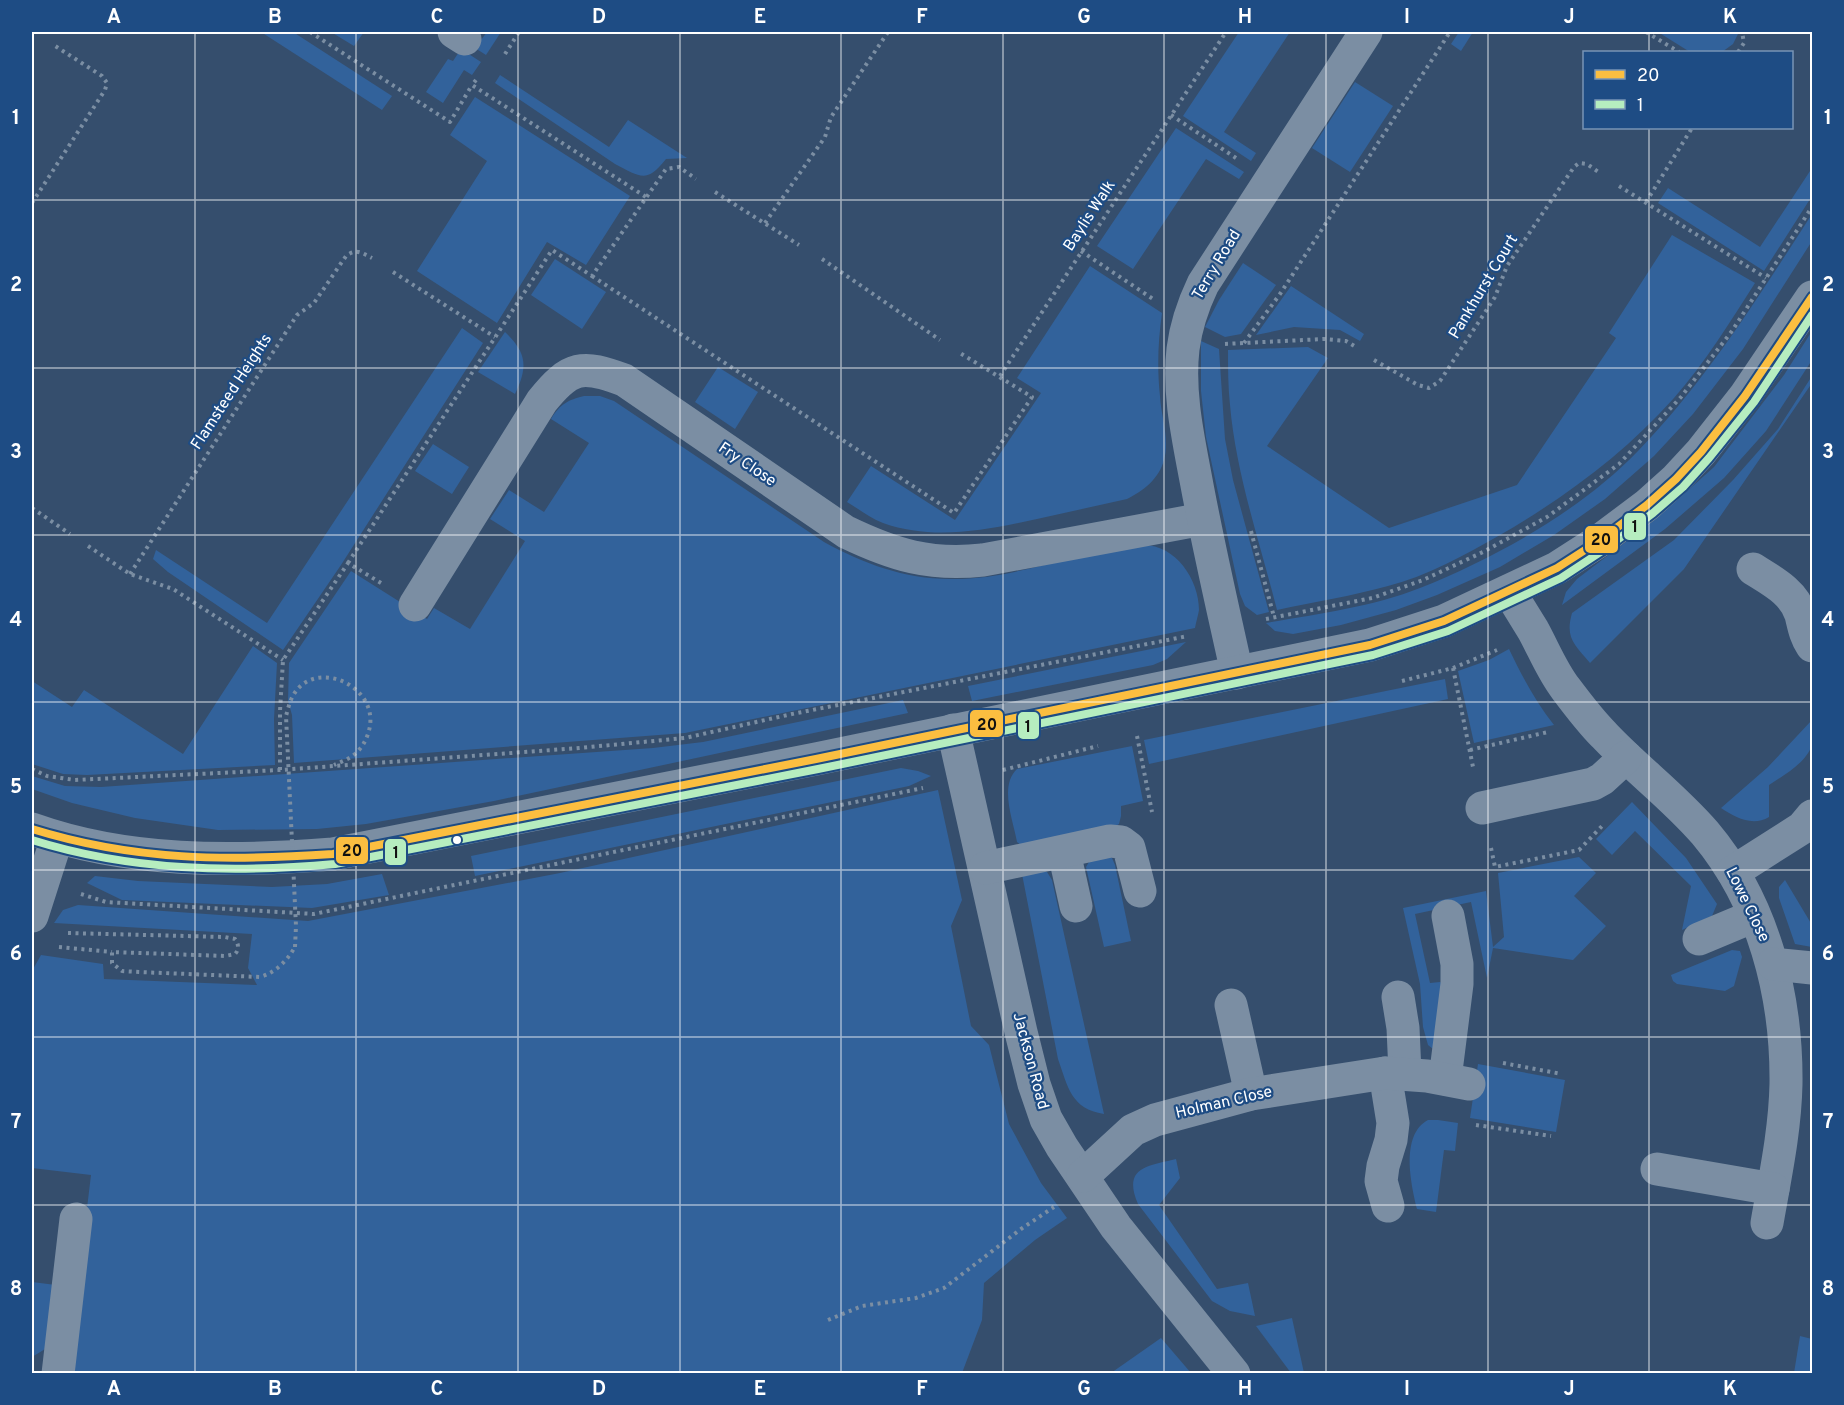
<svg xmlns="http://www.w3.org/2000/svg" width="1844" height="1405" font-family="Overpass,sans-serif">
<rect width="100%" height="100%" fill="#354e6d"/>
<g fill="#32629b">
<polygon points="261,32 293,32 392,96 382,110"/>
<polygon points="331,32 364,32 354,46"/>
<polygon points="487,32 501,32 486,55 475,48"/>
<polygon points="1239,32 1290,32 1224,132 1256,153 1251,161 1183,116"/>
<polygon points="1459,32 1473,32 1461,51 1451,44"/>
<polygon points="1658,32 1739,32 1733,44 1722,52 1690,52"/>
<polygon points="461,49 481,62 472,75 464,70 443,103 426,92 448,59 453,61"/>
<path d="M500,75L609,147L628,120L687,158L666,159C646,184 641,177 615,164L495,83Z"/>
<polygon points="1355,82 1393,106 1350,172 1312,148"/>
<polygon points="475,97 630,196 586,265 547,242 497,323 417,271 487,161 450,135"/>
<polygon points="1176,128 1244,172 1239,179 1206,159 1133,269 1097,246"/>
<polygon points="1812,168 1812,196 1764,271 1658,203 1668,188 1760,247"/>
<path d="M1812,214V241L1743,349L1693,414L1654,456L1605,499L1554,535L1500,567L1437,595L1396,610L1341,625L1293,634L1275,631L1266,623C1317,614 1372,607 1420,588C1497,557 1580,511 1638,451C1707,380 1759,296 1812,214Z"/>
<path d="M1672,235L1755,283C1730,322 1705,363 1674,398C1624,454 1564,498 1500,535C1465,555 1427,576 1388,586C1352,596 1314,602 1277,610C1260,543 1236,474 1230,405C1228,387 1228,368 1228,350L1308,347L1328,358L1267,446L1389,528L1517,485L1616,338L1609,333Z"/>
<polygon points="555,259 606,292 582,329 531,295"/>
<polygon points="1243,263 1276,285 1241,334 1225,337 1205,327 1219,300"/>
<path d="M1090,266L1162,313C1158,341 1157,368 1160,396C1161,417 1170,439 1164,460C1159,479 1143,491 1127,499C1097,506 1067,512 1037,519C986,530 934,541 883,523C870,518 859,509 847,502L871,466L955,520L1041,393L1017,378Z"/>
<polygon points="1291,286 1364,334 1360,341 1340,330 1294,327 1256,335"/>
<polygon points="462,328 483,343 341,565 283,650 168,572 153,559 156,550 267,623"/>
<polygon points="1812,331 1812,360 1766,431 1724,478 1665,529 1562,605 1566,592 1577,579 1657,518 1714,467 1784,375"/>
<path d="M505,332C527,353 528,367 515,394L478,372Z"/>
<polygon points="1201,341 1219,349 1225,439 1233,480 1269,612 1257,615 1245,606 1240,594 1206,437 1201,391"/>
<polygon points="718,367 758,392 735,429 695,402"/>
<path d="M1812,376V383L1684,569L1590,663C1574,644 1565,638 1572,613L1674,540L1733,480L1778,429Z"/>
<path d="M584,396H600L614,401L824,542C864,564 907,580 954,579C1007,579 1058,559 1110,550C1121,549 1132,546 1142,545C1175,544 1199,579 1199,610C1198,616 1196,622 1195,628L685,733L294,763L292,715L288,701L289,663L351,571L427,619L434,608L470,629L525,541L490,519L509,490L544,512L589,443L551,419C560,404 568,400 584,396Z"/>
<polygon points="433,444 469,467 452,494 415,471"/>
<polygon points="1186,642 1167,659 1153,665 972,701 968,686"/>
<polygon points="253,646 277,663 274,719 275,765 87,775 63,774 32,764 32,681 72,707 84,690 183,754"/>
<path d="M1509,649C1522,676 1535,701 1554,725L1474,743L1458,671L1489,660Z"/>
<polygon points="1445,679 1448,699 1149,764 1144,740"/>
<polygon points="903,700 908,713 494,801 366,824 317,829 218,830 135,818 72,803 32,789 32,776 65,786 101,787 653,748 703,742"/>
<path d="M1812,720C1813,727 1814,738 1812,745C1806,763 1784,775 1769,785V817C1752,827 1735,817 1721,808L1768,767Z"/>
<path d="M1132,746L1143,801L1121,806V816L1119,824L1112,828L1022,846L1017,842C1013,820 999,786 1017,769Z"/>
<polygon points="901,768 918,771 931,776 909,786 475,876 471,856"/>
<polygon points="938,790 962,900 951,926 971,1026 989,1045 1009,1124 1041,1183 1067,1218 1035,1240 984,1283 982,1320 962,1373 67,1374 91,1175 32,1168 32,971 41,955 103,964 104,979 257,985 248,968 252,934 54,923 63,910 78,905 308,921 560,873"/>
<polygon points="1632,802 1686,858 1717,904 1712,916 1682,930 1691,886 1635,831 1612,855 1596,839"/>
<polygon points="1106,855 1112,858 1115,865 1131,941 1104,947 1086,867 1089,862"/>
<polygon points="1579,857 1596,873 1574,896 1606,926 1573,960 1493,948 1487,978 1471,902 1415,914 1430,983 1440,982 1444,984 1433,1049 1428,1045 1423,1027 1420,984 1403,908 1486,891 1493,947 1504,937 1498,873"/>
<path d="M1040,870L1047,872L1052,880L1104,1114C1071,1109 1068,1087 1058,1059L1022,874Z"/>
<polygon points="382,874 389,895 312,908 122,900 87,883 95,876 138,881 272,887 327,884"/>
<polygon points="1785,880 1812,925 1812,947 1795,944 1779,898 1779,887"/>
<polygon points="1732,950 1740,951 1742,957 1734,986 1725,991 1677,984 1673,981 1671,975"/>
<polygon points="1478,1064 1565,1080 1556,1132 1470,1118"/>
<path d="M1428,1120H1438L1458,1123L1455,1151L1444,1150L1436,1212L1417,1209C1411,1184 1400,1135 1428,1120Z"/>
<path d="M1176,1159L1180,1178L1159,1205L1217,1289L1248,1283L1255,1316L1230,1311L1212,1301L1138,1204C1122,1167 1148,1166 1176,1159Z"/>
<polygon points="32,1282 56,1285 50,1346 32,1357"/>
<polygon points="1292,1318 1304,1373 1291,1373 1256,1326"/>
<polygon points="1800,1336 1812,1339 1812,1373 1794,1373"/>
<polygon points="1161,1338 1191,1373 1111,1373"/>
</g>
<g fill="none" stroke-linecap="round" stroke-linejoin="round">
<g stroke="#7b8ea3" stroke-width="4" stroke-dasharray="3 4.5" stroke-linecap="butt">
<polyline points="310,32 450,122 472,85"/>
<polyline points="1646,32 1679,52"/>
<polyline points="1738,52 1744,43 1742,32"/>
<polyline points="505,54 519,32"/>
<polyline points="476,80 472,85 646,197"/>
<polyline points="1171,115 1236,158"/>
<polyline points="1619,186 1766,278"/>
<polyline points="715,192 799,245"/>
<polyline points="1646,202 1692,128"/>
<polyline points="32,203 105,90 107,83 102,76 52,44"/>
<polyline points="765,223 825,137 831,117 888,32"/>
<polyline points="1081,251 1153,299"/>
<polyline points="822,259 940,340"/>
<polyline points="393,272 495,337"/>
<polyline points="592,276 954,513 1032,397 960,353"/>
<polyline points="1244,343 1280,294 1450,32"/>
<polyline points="1225,344 1324,339 1346,341 1356,347"/>
<polyline points="1374,360 1418,385 1429,388 1440,381 1495,297 1507,266 1574,167 1579,163 1587,164 1600,173"/>
<polyline points="1000,376 1226,32"/>
<polyline points="32,508 70,534"/>
<polyline points="1251,531 1274,617"/>
<polyline points="88,546 130,574 173,589 283,660"/>
<polyline points="348,563 552,250 592,276 666,169 679,167 696,179"/>
<path d="M130,574L297,315L314,303L346,256C356,248 362,253 372,258"/>
<polyline points="1266,619 1372,598 1423,580 1483,552 1547,517 1619,464 1681,397 1732,331 1812,207"/>
<polyline points="1453,668 1473,767"/>
<polyline points="1402,681 1453,668 1497,650"/>
<polyline points="1137,736 1152,812"/>
<polyline points="1470,750 1548,732"/>
<polyline points="32,769 47,776 75,780 280,770 579,748 685,738 792,714 1188,636"/>
<polyline points="280,770 280,711 283,660 348,563 381,583"/>
<polyline points="1003,770 1098,746"/>
<polyline points="1491,848 1495,867 1579,850 1603,825"/>
<polyline points="81,894 106,902 314,914 923,788"/>
<path d="M68,933L225,937L235,939C239,944 239,950 235,954L225,956L112,952V963L122,971L139,972L260,977C276,972 286,962 295,947"/>
<polyline points="59,947 112,952"/>
<polyline points="1503,1063 1562,1074"/>
<polyline points="1476,1125 1551,1136"/>
<polyline points="828,1320 862,1306 916,1298 944,1288 1021,1229 1054,1207"/>
</g>
<g stroke="#7b8ea3" stroke-width="33">
<polyline points="454,32 465,39"/>
<path d="M1753,569C1772,581 1794,592 1801,615C1804,627 1805,635 1812,646"/>
<path d="M1509,591C1517,604 1525,617 1533,630C1544,650 1552,671 1566,689C1578,705 1590,721 1604,735C1636,769 1674,797 1705,833C1763,902 1787,994 1786,1084C1785,1131 1775,1177 1767,1223"/>
<path d="M415,605L542,401C570,366 582,364 624,380L846,532C894,555 930,566 983,560L1203,519"/>
<path d="M1237,673C1223,609 1208,545 1196,480C1188,437 1178,393 1183,349C1186,325 1193,305 1203,284L1366,32"/>
<polyline points="953,730 1021,1032 1034,1084 1046,1119 1062,1147 1116,1227 1234,1374"/>
<polyline points="1482,808 1593,784 1602,779 1626,757"/>
<path d="M32,829C127,863 232,862 333,854L816,759L1370,645L1444,621L1557,568L1599,541L1647,505L1676,479L1701,452L1745,396L1812,297"/>
<polyline points="1064,852 1076,906"/>
<polyline points="985,868 1110,841 1121,842 1129,848 1140,891"/>
<polyline points="1733,872 1802,828 1812,816"/>
<polyline points="32,916 57,838"/>
<polyline points="1699,939 1754,916"/>
<polyline points="1773,964 1812,968"/>
<polyline points="1398,997 1403,1028 1405,1073"/>
<polyline points="1231,1005 1251,1094"/>
<polyline points="1385,1073 1393,1123 1391,1140 1383,1166 1381,1181 1388,1206"/>
<polyline points="1445,1079 1457,984 1457,964 1448,916"/>
<polyline points="1657,1169 1773,1189"/>
<polyline points="1083,1176 1133,1130 1155,1120 1251,1094 1385,1073 1427,1076 1469,1084"/>
<polyline points="58,1374 76,1219"/>
</g>
<path stroke="#7b8ea3" stroke-width="4" stroke-dasharray="3 4.5" stroke-linecap="butt" d="M295,947L296,926L286,716C288,709 290,700 294,694C315,659 376,684 370,726C368,737 363,747 355,754C349,759 341,762 334,765"/>
<defs>
<path id="bus-1" d="M32,829C135,861 227,861 333,854L816,759L1370,645L1444,621L1557,568L1599,541L1647,505L1676,479L1701,452L1745,396L1812,297"/>
<path id="bus-2" d="M32,840C131,871 232,873 335,864L818,769L1373,655L1448,631L1561,578L1605,549L1653,513L1683,487L1709,458L1754,402L1812,315"/>
</defs>
<use href="#bus-1" stroke="#1e4c84" stroke-width="12"/>
<use href="#bus-2" stroke="#1e4c84" stroke-width="12"/>
<use href="#bus-1" stroke="#fbbe40" stroke-width="8"/>
<use href="#bus-2" stroke="#b6edbf" stroke-width="8"/>
</g>
<path fill="none" stroke="#fff" stroke-width="1.5" stroke-opacity="0.55" d="M195,32V1374M356,32V1374M518,32V1374M680,32V1374M841,32V1374M1003,32V1374M1164,32V1374M1326,32V1374M1488,32V1374M1649,32V52M1649,128V1374M32,200H1812M32,368H1812M32,535H1812M32,702H1812M32,870H1812M32,1037H1812M32,1205H1812"/>
<circle fill="#fff" stroke="#1e4c84" stroke-width="2" cx="457" cy="840" r="5"/>
<g text-anchor="middle" dominant-baseline="central" stroke-width="4.5" stroke-linejoin="round" paint-order="stroke">
<g font-size="16" fill="#fff" stroke="#1e4c84">
<text transform="translate(1090 216) rotate(-57)">Baylis Walk</text>
<text transform="translate(1217 265) rotate(-59)">Terry Road</text>
<text transform="translate(1484 287) rotate(-59)">Pankhurst Court</text>
<text transform="translate(232 392) rotate(-57)">Flamsteed Heights</text>
<text transform="translate(747 465) rotate(34)">Fry Close</text>
<text transform="translate(1747 905) rotate(64)">Lowe Close</text>
<text transform="translate(1030 1061) rotate(75)">Jackson Road</text>
<text transform="translate(1224 1103) rotate(-13)">Holman Close</text>
</g>
</g>
<g stroke="#1e4c84" stroke-width="2">
<rect x="1623" y="512" width="24" height="29" rx="6" fill="#b6edbf"/>
<rect x="1584" y="525" width="35" height="29" rx="6" fill="#fbbe40"/>
<rect x="969" y="709" width="35" height="29" rx="6" fill="#fbbe40"/>
<rect x="1017" y="711" width="23" height="29" rx="6" fill="#b6edbf"/>
<rect x="335" y="836" width="34" height="29" rx="6" fill="#fbbe40"/>
<rect x="384" y="838" width="23" height="28" rx="6" fill="#b6edbf"/>
</g>
<g font-size="16" text-anchor="middle" font-weight="bold" fill="#111">
<text x="1635" y="532">1</text>
<text x="1601" y="545">20</text>
<text x="987" y="730">20</text>
<text x="1028" y="732">1</text>
<text x="352" y="856">20</text>
<text x="396" y="858">1</text>
</g>
<rect width="1844" height="1405" fill="none" stroke="#1e4c84" stroke-width="66"/>
<rect x="1583" y="51" width="210" height="78" fill="#1e4c84" stroke="#7894b5" stroke-width="1.5"/>
<rect x="1595" y="70" width="30" height="9" fill="#fbbe40" stroke="#7894b5" stroke-width="1.5"/>
<text x="1637" y="81" font-size="18" fill="#ffffff">20</text>
<rect x="1595" y="100" width="30" height="9" fill="#b6edbf" stroke="#7894b5" stroke-width="1.5"/>
<text x="1637" y="111" font-size="18" fill="#ffffff">1</text>
<rect x="33" y="33" width="1778" height="1339" fill="none" stroke="#fff" stroke-width="2"/>
<g font-size="20" text-anchor="middle" font-weight="bold" fill="#fff">
<text x="114" y="23">A</text>
<text x="275" y="23">B</text>
<text x="437" y="23">C</text>
<text x="599" y="23">D</text>
<text x="760" y="23">E</text>
<text x="922" y="23">F</text>
<text x="1084" y="23">G</text>
<text x="1245" y="23">H</text>
<text x="1407" y="23">I</text>
<text x="1569" y="23">J</text>
<text x="1730" y="23">K</text>
<text x="16" y="124">1</text>
<text x="1828" y="124">1</text>
<text x="16" y="291">2</text>
<text x="1828" y="291">2</text>
<text x="16" y="458">3</text>
<text x="1828" y="458">3</text>
<text x="16" y="626">4</text>
<text x="1828" y="626">4</text>
<text x="16" y="793">5</text>
<text x="1828" y="793">5</text>
<text x="16" y="960">6</text>
<text x="1828" y="960">6</text>
<text x="16" y="1128">7</text>
<text x="1828" y="1128">7</text>
<text x="16" y="1295">8</text>
<text x="1828" y="1295">8</text>
<text x="114" y="1395">A</text>
<text x="275" y="1395">B</text>
<text x="437" y="1395">C</text>
<text x="599" y="1395">D</text>
<text x="760" y="1395">E</text>
<text x="922" y="1395">F</text>
<text x="1084" y="1395">G</text>
<text x="1245" y="1395">H</text>
<text x="1407" y="1395">I</text>
<text x="1569" y="1395">J</text>
<text x="1730" y="1395">K</text>
</g>
</svg>
